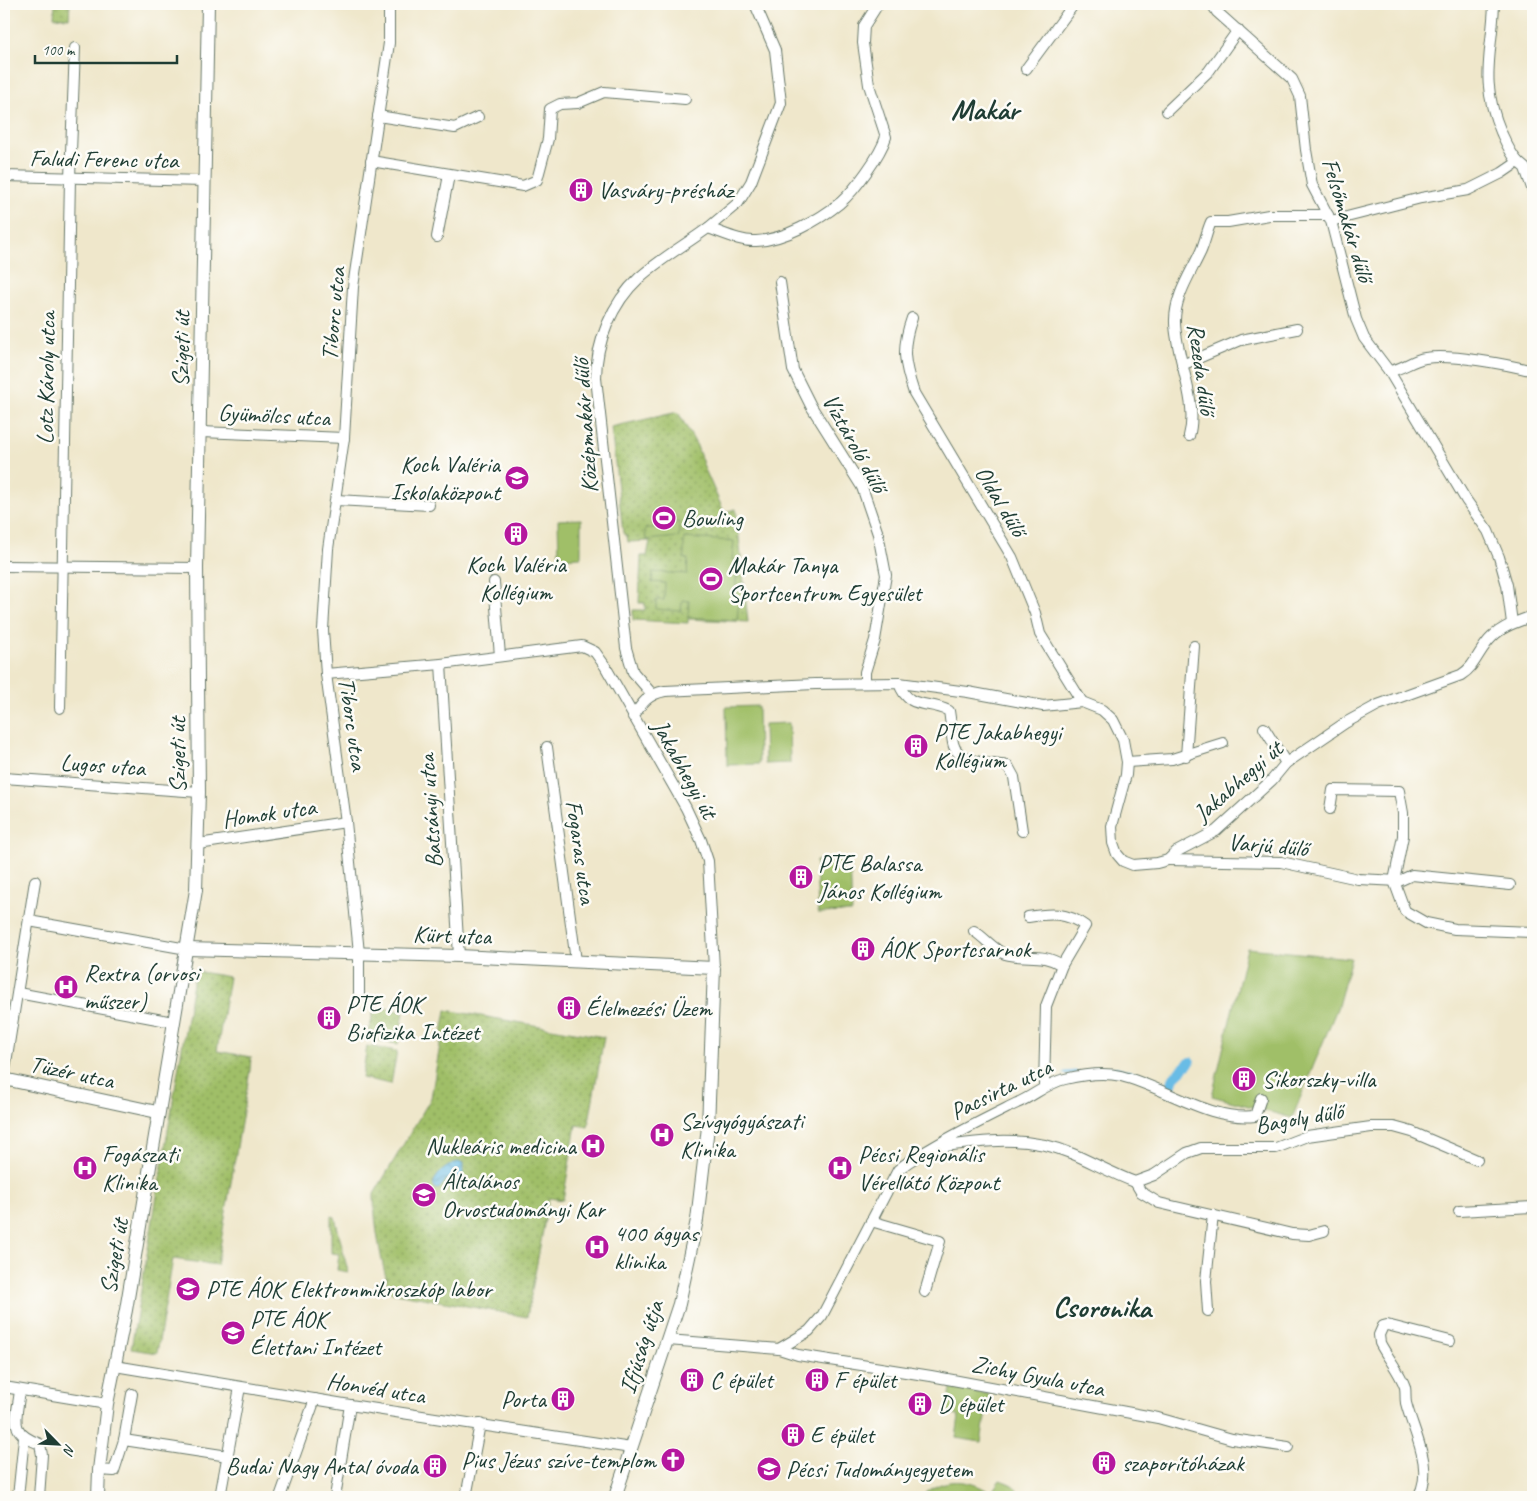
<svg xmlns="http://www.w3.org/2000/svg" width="1537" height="1501" font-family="Caveat,sans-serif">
<defs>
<pattern id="grass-dots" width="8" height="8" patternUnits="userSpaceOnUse" patternTransform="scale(1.25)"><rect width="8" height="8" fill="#a0bf68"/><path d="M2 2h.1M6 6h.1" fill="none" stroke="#829c56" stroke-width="1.8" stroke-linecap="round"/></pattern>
<pattern id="water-waves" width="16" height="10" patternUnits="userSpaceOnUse" patternTransform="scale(1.25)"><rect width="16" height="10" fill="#69bce5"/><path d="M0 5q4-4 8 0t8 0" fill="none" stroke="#569aba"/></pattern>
</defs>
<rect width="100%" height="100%" fill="#fdfcf7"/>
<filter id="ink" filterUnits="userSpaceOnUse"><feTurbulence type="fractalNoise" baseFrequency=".02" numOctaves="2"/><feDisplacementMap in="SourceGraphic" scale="10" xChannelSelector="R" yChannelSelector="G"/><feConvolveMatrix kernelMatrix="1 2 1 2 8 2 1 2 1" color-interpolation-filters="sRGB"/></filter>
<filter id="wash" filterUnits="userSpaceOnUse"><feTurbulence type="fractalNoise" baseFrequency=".0096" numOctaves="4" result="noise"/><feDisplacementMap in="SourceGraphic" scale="20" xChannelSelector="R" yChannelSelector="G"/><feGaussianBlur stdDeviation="1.12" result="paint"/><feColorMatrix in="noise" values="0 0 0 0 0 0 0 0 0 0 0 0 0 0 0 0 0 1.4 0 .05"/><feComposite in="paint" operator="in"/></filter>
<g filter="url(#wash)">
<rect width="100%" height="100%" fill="#efe7cb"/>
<g fill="url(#grass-dots)" stroke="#607e4e">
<polygon points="55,4 70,4 69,18 54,17"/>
<polygon points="678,412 697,446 704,467 724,512 736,509 748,622 688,619 688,623 633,620 633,610 645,610 645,603 639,603 641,556 647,556 650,541 628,542 627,536 623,533 611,427"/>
<polygon points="195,971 229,977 217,1051 251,1057 250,1070 217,1265 173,1259 157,1353 131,1349"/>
<polygon points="374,1006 404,1012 398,1044 368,1039"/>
<path d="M446,1010L604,1037L588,1127L576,1125L563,1200L549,1198L527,1317L390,1292C381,1261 374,1226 374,1194L431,1098Z"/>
<polygon points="367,1046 397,1051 391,1084 362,1078"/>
<polygon points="331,1216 335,1217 348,1272 337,1270 339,1254 331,1253"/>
</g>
<g fill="#a0bf68" stroke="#607e4e">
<polygon points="581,519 581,557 559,558 558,520"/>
<polygon points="679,521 679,537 646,540 645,529 658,527 659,530 662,529 662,525 666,524 670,526"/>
<polygon points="684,538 734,541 732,560 736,560 736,599 739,599 737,620 688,617 689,601 682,600 681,611 656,609 656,600 664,600 665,583 652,582 653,572 687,574 688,559 684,559"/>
<polygon points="758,706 759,764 727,765 726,707"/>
<polygon points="789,723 790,763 765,764 764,724"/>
<polygon points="850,860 852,912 818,913 816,861"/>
<polygon points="1247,948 1351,958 1338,1006 1292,1118 1212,1096"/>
<polygon points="951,1388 989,1394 981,1442 956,1438 959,1416 947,1414"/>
<path d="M1000,1480C1010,1484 1018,1485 1018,1497H980L962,1491L948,1493L938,1497H922C941,1476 969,1478 991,1493Z"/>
</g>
<path fill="url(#water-waves)" stroke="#447c8c" d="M457,1162L463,1163V1175L458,1179H447L439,1189H436L433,1185C436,1173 447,1166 457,1162Z"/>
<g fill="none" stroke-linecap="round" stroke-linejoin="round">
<g stroke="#69bce5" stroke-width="3">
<polyline points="1102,1069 1117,1068 1171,1086"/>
<polyline points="1065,1073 1076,1072"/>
</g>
<polyline stroke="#69bce5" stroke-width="10" points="1171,1086 1174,1077 1190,1062"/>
</g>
</g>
<g filter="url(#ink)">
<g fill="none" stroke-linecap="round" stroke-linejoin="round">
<defs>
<g id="minor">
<polyline points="1212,4 1217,12 1292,79 1300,96 1306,150 1312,185 1331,221 1356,319 1364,338 1389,371 1466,500 1488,531 1499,557 1507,585 1512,623"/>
<polyline points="1026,69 1074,4"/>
<polyline points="1167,111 1209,71 1238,30"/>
<polyline points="378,116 455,128 478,117"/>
<polyline points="371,161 523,186 537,180 548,139 550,109 560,104 578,103 604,92 685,99"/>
<polyline points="1518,162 1525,168 1533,191"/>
<polyline points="4,176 204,181"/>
<path d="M1331,221L1421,198L1468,190L1502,173L1518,162C1510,153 1506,143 1501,132C1479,80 1492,56 1494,4"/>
<polyline points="708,228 738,203 751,182 781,103 775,50 755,4"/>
<polyline points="437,237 449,175"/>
<polyline points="780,282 793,370 811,406 862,487 878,534 886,575 875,640 865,672 865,683"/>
<path d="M912,318C901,349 904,363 914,393L1012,557L1035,613L1040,634L1082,702"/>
<polyline points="1182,365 1241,340 1297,329"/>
<path d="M1389,371C1401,370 1412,360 1425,358C1452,354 1506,364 1533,371"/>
<polyline points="201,432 344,438"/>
<path d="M1189,436C1199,402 1176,358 1175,323C1174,297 1191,273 1201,251C1205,241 1207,231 1211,222H1228L1269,215H1328"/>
<polyline points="336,500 429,505"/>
<polyline points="4,566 197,568"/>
<polyline points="494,582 500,656"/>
<polyline points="441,664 459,956"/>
<polyline points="326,674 441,664 582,646 595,652 605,666 686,808 701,840 708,861 714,968"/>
<path d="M899,683C908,711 929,700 949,711C951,722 951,733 953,743C957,764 992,763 1008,766L1014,777L1022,831"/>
<path d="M652,694L633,672L626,648L596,378C596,342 612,303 639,278C660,259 685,245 708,228C723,233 741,242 756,241C784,240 819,220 840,203C855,190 880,156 886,137L869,85L863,43L864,26L878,4"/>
<polyline points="60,708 70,178 75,48"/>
<path d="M633,717C642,703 648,694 665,691L815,684L899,683L968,692L1043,706L1082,702L1102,710L1113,720L1123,740L1127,762L1126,775L1112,826L1113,843L1117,854L1123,861L1133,865L1157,863L1168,860L1176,852L1216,831L1272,780L1286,763L1345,723L1378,705L1461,675C1476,666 1479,649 1492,637C1503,626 1519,621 1533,616"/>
<polyline points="1264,728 1286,763"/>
<polyline points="547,747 576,961"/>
<polyline points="1186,756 1194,646"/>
<polyline points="1127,762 1172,759 1223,743"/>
<polyline points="4,778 199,792"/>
<polyline points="1330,809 1333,790 1399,791 1403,813 1403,836 1394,881 1405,911 1426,923 1455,929 1533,932"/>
<polyline points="198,844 346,822"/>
<polyline points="1168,860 1281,862 1358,879 1399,881 1412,875 1510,885"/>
<path d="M1028,917C1050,913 1067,912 1085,926L1062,965L1046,1006L1044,1087"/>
<polyline points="29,921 187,949"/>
<path d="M974,931C985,938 995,951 1005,954C1027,960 1042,952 1062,965"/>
<polyline points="18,993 173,1022"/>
<polyline points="359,994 359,953 346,822 326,674 323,630 328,549 344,438 353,287 389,43 389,4"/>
<polyline points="4,1075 35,881"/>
<path d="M933,1148C981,1141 1027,1134 1073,1154C1094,1163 1113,1174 1135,1182L1154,1175L1187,1153L1201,1148H1276L1307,1136L1371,1127H1394L1412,1132L1477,1160"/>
<polyline points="1135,1182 1141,1192 1159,1203 1292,1234 1309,1235 1324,1231"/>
<polyline points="1459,1211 1533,1207"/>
<polyline points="871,1221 940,1241 925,1292"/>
<polyline points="1208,1311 1206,1281 1213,1215"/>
<path d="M668,1340L779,1349L809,1331L822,1316L898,1170C908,1161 918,1156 930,1149C958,1132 987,1118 1017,1103C1034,1096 1047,1083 1065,1079C1082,1075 1104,1072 1121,1076C1165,1087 1209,1121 1255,1116L1261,1098"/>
<polyline points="779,1349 798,1355 931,1376 1158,1418 1232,1439 1288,1447"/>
<polyline points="115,1366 350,1405 631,1448"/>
<polyline points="4,1387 107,1404"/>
<path d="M20,1390C17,1419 7,1432 40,1444L42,1455L39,1497"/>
<polyline points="124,1440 132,1394"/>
<polyline points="99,1470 114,1471 124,1440 228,1456"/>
<polyline points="18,1497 24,1438"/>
<polyline points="220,1497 240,1387"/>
<polyline points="280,1497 315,1399"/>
<polyline points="335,1497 350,1405"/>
<polyline points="466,1497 480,1424"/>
<path d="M1418,1497C1435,1469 1413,1431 1406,1403C1405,1398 1406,1392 1405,1387C1400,1372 1387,1357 1380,1343L1379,1335L1383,1326L1387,1325L1450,1341"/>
</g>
<g id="tertiary">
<polyline points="187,949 459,956 714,968 708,1127 697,1220 679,1304 615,1497"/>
<polyline points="4,1079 157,1112"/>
<polyline points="98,1497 99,1470 107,1404 126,1310 196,890 199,792 197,568 208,4"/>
</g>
</defs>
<use href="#minor" stroke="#687869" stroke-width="12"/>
<use href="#tertiary" stroke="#687869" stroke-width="14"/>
<use href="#minor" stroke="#fff" stroke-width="10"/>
<use href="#tertiary" stroke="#fff" stroke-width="12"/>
</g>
</g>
<defs>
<symbol id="building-disc" viewBox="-11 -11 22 22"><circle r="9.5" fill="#b5179e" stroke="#fdfcf7"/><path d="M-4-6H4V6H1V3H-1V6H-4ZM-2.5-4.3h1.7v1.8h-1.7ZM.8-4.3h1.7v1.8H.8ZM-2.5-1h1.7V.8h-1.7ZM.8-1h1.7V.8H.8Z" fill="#fff"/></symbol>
<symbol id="school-disc" viewBox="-11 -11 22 22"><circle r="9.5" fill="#b5179e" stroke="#fdfcf7"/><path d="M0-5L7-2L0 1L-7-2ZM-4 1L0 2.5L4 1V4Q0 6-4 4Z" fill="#fff"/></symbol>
<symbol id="stadium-disc" viewBox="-11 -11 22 22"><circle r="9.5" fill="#b5179e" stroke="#fdfcf7"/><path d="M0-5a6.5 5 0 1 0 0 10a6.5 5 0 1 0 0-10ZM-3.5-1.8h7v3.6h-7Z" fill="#fff"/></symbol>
<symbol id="hospital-disc" viewBox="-11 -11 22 22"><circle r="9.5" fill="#b5179e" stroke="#fdfcf7"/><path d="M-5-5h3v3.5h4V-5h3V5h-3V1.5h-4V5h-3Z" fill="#fff"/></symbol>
<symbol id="university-disc" viewBox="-11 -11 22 22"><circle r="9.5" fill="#b5179e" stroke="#fdfcf7"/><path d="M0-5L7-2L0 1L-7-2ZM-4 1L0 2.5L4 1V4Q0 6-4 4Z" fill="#fff"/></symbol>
<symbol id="church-disc" viewBox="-11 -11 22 22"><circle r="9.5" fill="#b5179e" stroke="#fdfcf7"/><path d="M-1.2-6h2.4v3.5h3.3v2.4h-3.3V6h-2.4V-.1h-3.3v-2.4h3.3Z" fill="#fff"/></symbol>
</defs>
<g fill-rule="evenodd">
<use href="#building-disc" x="567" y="176" width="28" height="28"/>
<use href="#school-disc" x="503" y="464" width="28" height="28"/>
<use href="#stadium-disc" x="650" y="504" width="28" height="28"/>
<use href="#building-disc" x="502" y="520" width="28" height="28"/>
<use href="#stadium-disc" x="697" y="565" width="28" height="28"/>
<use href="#building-disc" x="902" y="732" width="28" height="28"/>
<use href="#building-disc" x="787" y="863" width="28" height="28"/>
<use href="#building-disc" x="849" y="935" width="28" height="28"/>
<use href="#hospital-disc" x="52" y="973" width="28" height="28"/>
<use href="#building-disc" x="555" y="994" width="28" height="28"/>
<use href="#building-disc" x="315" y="1004" width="28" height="28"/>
<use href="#building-disc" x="1230" y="1065" width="28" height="28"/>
<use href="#hospital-disc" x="648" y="1121" width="28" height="28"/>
<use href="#hospital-disc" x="579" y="1132" width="28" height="28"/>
<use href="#hospital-disc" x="71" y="1154" width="28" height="28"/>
<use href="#hospital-disc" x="826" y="1154" width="28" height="28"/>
<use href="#university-disc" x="410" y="1181" width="28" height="28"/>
<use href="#hospital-disc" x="583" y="1233" width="28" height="28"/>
<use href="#university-disc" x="174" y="1275" width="28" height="28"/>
<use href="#university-disc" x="219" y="1319" width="28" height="28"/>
<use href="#building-disc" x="678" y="1366" width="28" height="28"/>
<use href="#building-disc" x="803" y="1366" width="28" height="28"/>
<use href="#building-disc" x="549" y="1385" width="28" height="28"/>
<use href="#building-disc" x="906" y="1390" width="28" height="28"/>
<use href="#building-disc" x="779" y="1421" width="28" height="28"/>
<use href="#church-disc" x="659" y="1446" width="28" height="28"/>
<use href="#building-disc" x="1090" y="1449" width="28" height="28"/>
<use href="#building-disc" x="421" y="1452" width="28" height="28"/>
<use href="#university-disc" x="755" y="1455" width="28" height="28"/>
</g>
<g text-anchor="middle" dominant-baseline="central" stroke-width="5" stroke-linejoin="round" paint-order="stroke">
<g font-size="24" fill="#1f3d34" stroke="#fdfcf7">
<text transform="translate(104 159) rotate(1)">Faludi Ferenc utca</text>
<text transform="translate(1348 220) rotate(73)">Felsőmakár dűlő</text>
<text transform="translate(333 314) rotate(-85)">Tiborc utca</text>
<text transform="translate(181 349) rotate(-89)">Szigeti út</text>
<text transform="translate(1202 369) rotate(82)">Rezeda dűlő</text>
<text transform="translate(46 378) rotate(-89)">Lotz Károly utca</text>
<text transform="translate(274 415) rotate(3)">Gyümölcs utca</text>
<text transform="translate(585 426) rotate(-94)">Középmakár dűlő</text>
<text transform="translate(855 443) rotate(61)">Víztároló dűlő</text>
<text transform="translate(1001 501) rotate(59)">Oldal dűlő</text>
<text transform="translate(353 724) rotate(82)">Tiborc utca</text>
<text transform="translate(177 755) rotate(-90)">Szigeti út</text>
<text transform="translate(103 765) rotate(4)">Lugos utca</text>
<text transform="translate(685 769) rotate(61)">Jakabhegyi út</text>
<text transform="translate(1238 781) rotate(-41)">Jakabhegyi út</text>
<text transform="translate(430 811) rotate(-94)">Batsányi utca</text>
<text transform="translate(269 813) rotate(-8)">Homok utca</text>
<text transform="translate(1268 845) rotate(5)">Varjú dűlő</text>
<text transform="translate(581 852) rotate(82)">Fogaras utca</text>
<text transform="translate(452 935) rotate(2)">Kürt utca</text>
<text transform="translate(72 1072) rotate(12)">Tüzér utca</text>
<text transform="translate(1001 1089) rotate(-26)">Pacsirta utca</text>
<text transform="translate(1299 1118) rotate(-10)">Bagoly dűlő</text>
<text transform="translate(114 1256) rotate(-80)">Szigeti út</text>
<text transform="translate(641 1347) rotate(-72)">Ifjúság útja</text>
<text transform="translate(1038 1376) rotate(11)">Zichy Gyula utca</text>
<text transform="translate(376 1388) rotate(9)">Honvéd utca</text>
</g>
<g font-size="24" fill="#1f3d34" stroke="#fdfcf7" text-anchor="start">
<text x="598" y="190">Vasváry-présház</text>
<text x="500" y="464" text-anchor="end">Koch Valéria<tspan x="500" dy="28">Iskolaközpont</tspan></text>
<text x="682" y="518">Bowling</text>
<text x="516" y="564" text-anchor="middle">Koch Valéria<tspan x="516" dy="28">Kollégium</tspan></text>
<text x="728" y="565">Makár Tanya<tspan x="728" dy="28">Sportcentrum Egyesület</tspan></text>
<text x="934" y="732">PTE Jakabhegyi<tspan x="934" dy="28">Kollégium</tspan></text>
<text x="818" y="863">PTE Balassa<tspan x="818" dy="28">János Kollégium</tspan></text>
<text x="880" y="949">ÁOK Sportcsarnok</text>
<text x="84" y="973">Rextra (orvosi<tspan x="84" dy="28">műszer)</tspan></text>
<text x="346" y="1004">PTE ÁOK<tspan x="346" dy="28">Biofizika Intézet</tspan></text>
<text x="586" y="1008">Élelmezési Üzem</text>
<text x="1262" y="1079">Sikorszky-villa</text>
<text x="680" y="1121">Szívgyógyászati<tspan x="680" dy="28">Klinika</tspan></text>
<text x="576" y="1146" text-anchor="end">Nukleáris medicina</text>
<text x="102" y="1154">Fogászati<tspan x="102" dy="28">Klinika</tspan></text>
<text x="858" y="1154">Pécsi Regionális<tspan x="858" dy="28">Vérellátó Központ</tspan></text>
<text x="442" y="1181">Általános<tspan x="442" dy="28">Orvostudományi Kar</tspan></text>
<text x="614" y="1233">400 ágyas<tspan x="614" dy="28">klinika</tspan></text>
<text x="206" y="1289">PTE ÁOK Elektronmikroszkóp labor</text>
<text x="250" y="1319">PTE ÁOK<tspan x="250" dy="28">Élettani Intézet</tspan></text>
<text x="710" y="1380">C épület</text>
<text x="834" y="1380">F épület</text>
<text x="546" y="1399" text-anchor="end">Porta</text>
<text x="938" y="1404">D épület</text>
<text x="810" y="1435">E épület</text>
<text x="656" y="1460" text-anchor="end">Pius Jézus szíve-templom</text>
<text x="1122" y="1463">szaporítóházak</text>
<text x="418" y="1466" text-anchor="end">Budai Nagy Antal óvoda</text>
<text x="786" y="1469">Pécsi Tudományegyetem</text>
</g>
<g font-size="29" font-weight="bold" fill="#1f3d34" stroke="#fdfcf7">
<text x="985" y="109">Makár</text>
<text x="1102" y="1307">Csoronika</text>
</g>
</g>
<rect width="1537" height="1501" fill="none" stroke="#fdfcf7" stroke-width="20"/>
<g transform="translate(58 1444) rotate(114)" stroke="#fdfcf7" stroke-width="4" paint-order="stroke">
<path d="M0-4L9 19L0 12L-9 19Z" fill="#1f3d34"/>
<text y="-8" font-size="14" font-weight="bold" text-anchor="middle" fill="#1f3d34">N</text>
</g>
<path d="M35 55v8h142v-8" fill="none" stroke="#1f3d34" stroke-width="2.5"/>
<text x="42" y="55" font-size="15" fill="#1f3d34" stroke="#fdfcf7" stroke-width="4" paint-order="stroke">100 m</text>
</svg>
